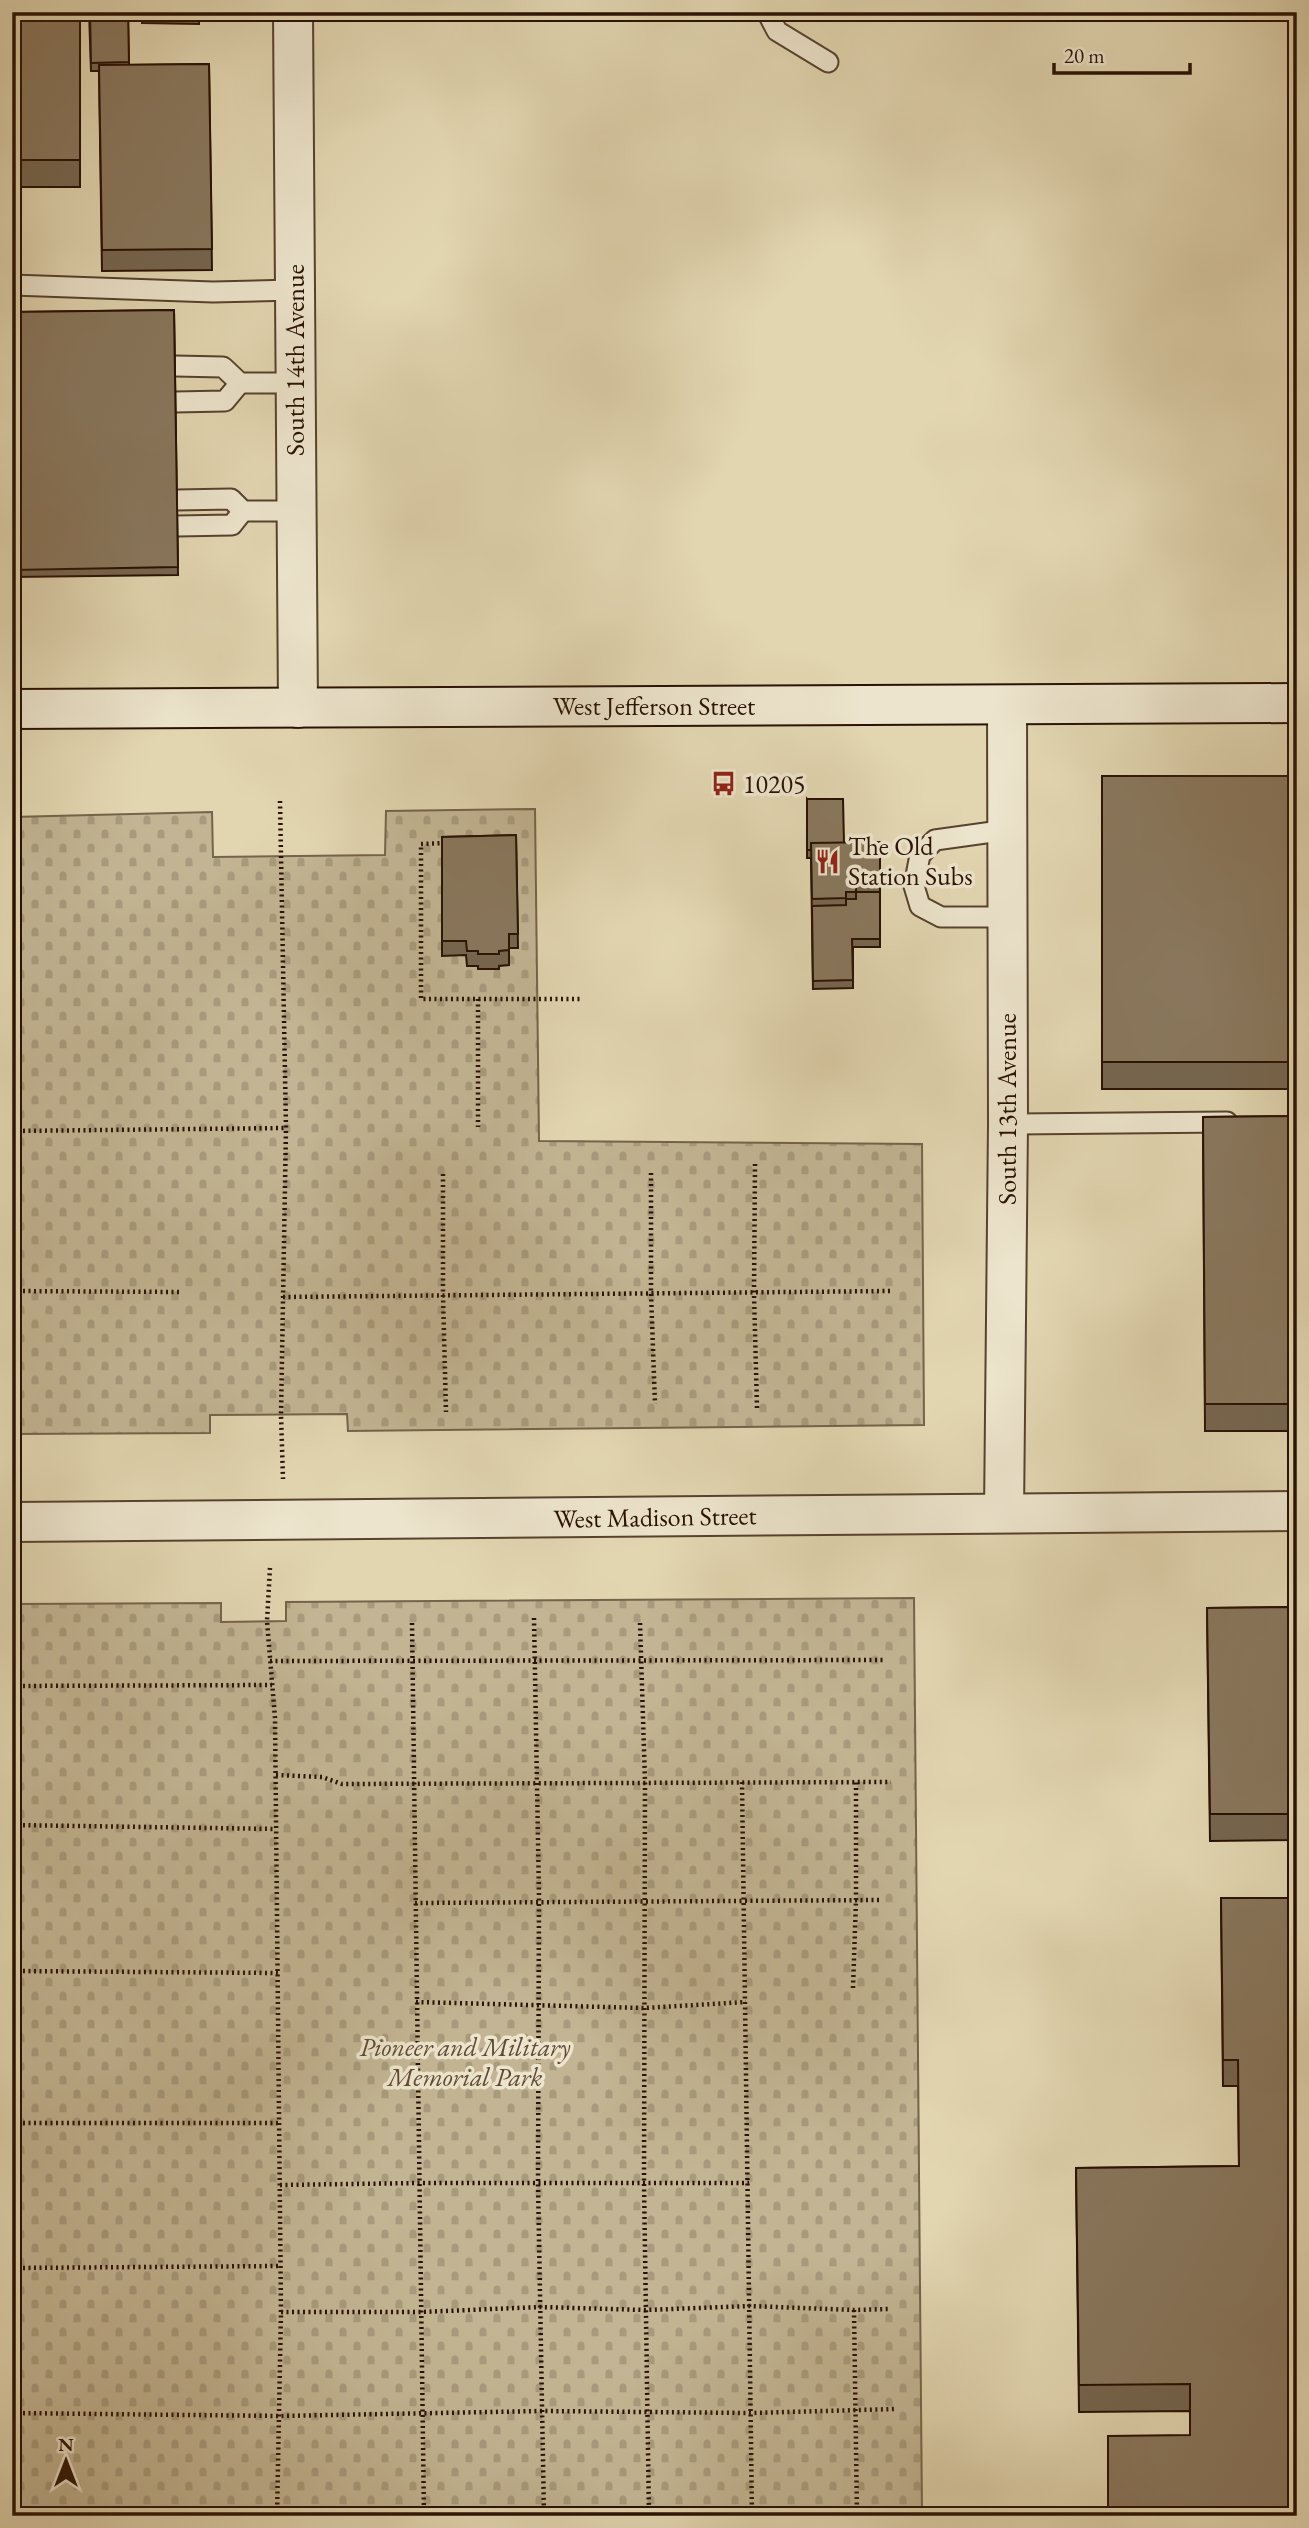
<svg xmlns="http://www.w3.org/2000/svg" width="1309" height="2528" font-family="'EB Garamond',serif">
<defs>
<pattern id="cemetery-stones" width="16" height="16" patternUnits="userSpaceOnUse" patternTransform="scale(1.75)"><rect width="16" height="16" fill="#c3b593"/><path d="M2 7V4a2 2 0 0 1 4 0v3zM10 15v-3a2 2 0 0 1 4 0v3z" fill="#a89b7d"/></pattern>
</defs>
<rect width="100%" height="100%" fill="#e2d6b1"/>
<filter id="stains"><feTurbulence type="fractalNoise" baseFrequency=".00286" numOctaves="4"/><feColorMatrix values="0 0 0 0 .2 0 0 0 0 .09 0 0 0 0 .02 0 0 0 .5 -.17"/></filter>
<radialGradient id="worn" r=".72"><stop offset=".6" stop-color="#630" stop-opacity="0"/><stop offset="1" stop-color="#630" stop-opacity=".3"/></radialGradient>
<g fill="url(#cemetery-stones)" stroke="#76634b" stroke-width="2">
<polygon points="535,809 539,1141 922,1144 924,1425 348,1431 347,1414 210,1415 210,1433 12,1434 12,817 212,812 213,857 385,855 386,811"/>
<polygon points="914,1598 922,2516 12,2516 12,1604 221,1603 221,1622 286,1621 286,1602"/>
</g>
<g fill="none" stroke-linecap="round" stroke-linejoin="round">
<defs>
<g id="service">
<polyline points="767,12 777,31 828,62"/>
<polyline points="12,285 213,292 294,290"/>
<polyline points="175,366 223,367 240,383 294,383"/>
<polyline points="175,402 225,401 240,383"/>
<polyline points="177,500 231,499 243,511 296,511"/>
<polyline points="177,526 232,525 243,511"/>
<polyline points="1007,830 935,840 920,855 914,886 920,906 941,917 1007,917"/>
<polyline points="1008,1124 1227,1122"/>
</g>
<g id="minor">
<polyline points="293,12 298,708"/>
<polyline points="1004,1513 1008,1124 1007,705"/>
<polyline points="12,1522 1297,1511"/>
</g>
<polyline id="secondary" points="12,709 1297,703"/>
</defs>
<use href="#service" stroke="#57422e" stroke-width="23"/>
<use href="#minor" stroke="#57422e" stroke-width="42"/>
<use href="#secondary" stroke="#291103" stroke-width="42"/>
<g stroke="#291103" stroke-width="4.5" stroke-dasharray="2 3.5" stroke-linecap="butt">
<polyline points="280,801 286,1128 281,1415 283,1479"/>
<polyline points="445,843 421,844 421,999 580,999"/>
<polyline points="478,999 478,1127"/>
<polyline points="12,1131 286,1128"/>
<polyline points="755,1164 754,1293 757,1408"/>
<polyline points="651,1173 651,1293 655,1404"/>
<polyline points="443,1174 443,1295 446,1412"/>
<polyline points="12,1291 180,1292"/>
<polyline points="283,1297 891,1291"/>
<polyline points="270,1568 267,1621 275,1718 281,2312 277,2516"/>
<polyline points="534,1618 539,1896 538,2183 544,2516"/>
<polyline points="412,1623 424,2516"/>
<polyline points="640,1623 645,1782 644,2183 649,2516"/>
<polyline points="270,1661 886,1660"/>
<polyline points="12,1686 272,1685"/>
<polyline points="276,1775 322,1777 342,1784 891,1782"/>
<polyline points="742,1782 752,2516"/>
<polyline points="12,1825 276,1829"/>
<polyline points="415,1903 880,1900"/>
<polyline points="12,1971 278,1973"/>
<polyline points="853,1988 856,1900 856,1782"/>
<polyline points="416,2002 644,2008 746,2002"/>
<polyline points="12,2123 279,2123"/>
<polyline points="280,2185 419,2183 749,2183"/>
<polyline points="12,2268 280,2266"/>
<polyline points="854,2310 857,2516"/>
<polyline points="281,2312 421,2312 540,2307 646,2310 750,2306 854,2310 889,2309"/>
<polyline points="12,2385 13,2268"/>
<polyline points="12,2413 279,2416 542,2411 751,2413 896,2409"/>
</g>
<use href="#service" stroke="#ece4cc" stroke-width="19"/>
<use href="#minor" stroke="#ece4cc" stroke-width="38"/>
<use href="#secondary" stroke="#ece4cc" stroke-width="38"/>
</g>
<g fill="#766650" stroke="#291103" stroke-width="2">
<rect x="12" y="12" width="68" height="175"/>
<polygon points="89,12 128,12 129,65 209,64 212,270 102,271 99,71 91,71"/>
<polygon points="142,12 199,12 199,24 142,23"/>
<polygon points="174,310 178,575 12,577 12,312"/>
<rect x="1102" y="776" width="195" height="313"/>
<polygon points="807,799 880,885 880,947 853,947 853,988 813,989 811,858 807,858"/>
<polygon points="516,835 518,948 509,948 509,965 499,966 499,969 478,969 478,966 467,966 466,955 442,956 442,837"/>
<polygon points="1297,1116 1297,1431 1205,1431 1203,1117"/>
<polygon points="1297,1607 1297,1840 1210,1841 1207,1608"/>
<polygon points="1221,1898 1297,1898 1190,2435 1190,2411 1079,2412 1076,2168 1239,2166 1238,2086 1223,2086"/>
</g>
<g fill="#89775d" stroke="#291103" stroke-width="2">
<rect x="12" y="12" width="68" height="148"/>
<polygon points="90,12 128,12 129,62 91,63"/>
<rect x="142" y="12" width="57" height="4"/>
<polygon points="209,64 212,249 102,250 99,65"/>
<polygon points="174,310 178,567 12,570 12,312"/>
<rect x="1102" y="776" width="195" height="286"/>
<polygon points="807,799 843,799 844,843 811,843 811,850 807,850"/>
<polygon points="516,835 518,934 509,934 509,950 499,951 499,954 478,954 478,951 467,951 466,941 442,941 442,837"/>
<polygon points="880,842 880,885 856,885 856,892 846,892 846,898 812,899 811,843"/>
<polygon points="856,892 880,892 880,939 852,939 853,980 813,981 812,906 846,905 846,899 856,899"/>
<polygon points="1297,1116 1297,1404 1205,1404 1203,1117"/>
<polygon points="1297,1607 1297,1814 1210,1814 1207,1608"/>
<polygon points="1221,1898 1297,1898 1297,2516 1108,2516 1108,2436 1190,2435 1190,2384 1079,2385 1076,2168 1239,2166 1238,2060 1223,2060"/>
</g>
<defs>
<symbol id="bus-bare" viewBox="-9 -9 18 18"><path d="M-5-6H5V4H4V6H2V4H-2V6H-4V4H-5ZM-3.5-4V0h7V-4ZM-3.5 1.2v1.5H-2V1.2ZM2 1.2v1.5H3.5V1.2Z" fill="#8f2418" stroke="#ece4cc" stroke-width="2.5" paint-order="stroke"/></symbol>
<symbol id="restaurant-bare" viewBox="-9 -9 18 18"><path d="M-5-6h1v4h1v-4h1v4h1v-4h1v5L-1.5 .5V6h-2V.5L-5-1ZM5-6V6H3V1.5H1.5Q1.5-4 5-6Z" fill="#8f2418" stroke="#ece4cc" stroke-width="2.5" paint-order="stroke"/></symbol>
</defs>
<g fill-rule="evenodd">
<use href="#bus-bare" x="706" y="766" width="35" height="35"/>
<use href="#restaurant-bare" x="810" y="844" width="35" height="35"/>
</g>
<g text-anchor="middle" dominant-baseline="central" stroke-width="7" stroke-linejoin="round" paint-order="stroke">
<g font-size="26" fill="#291103" stroke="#ece4cc">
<text transform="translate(295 360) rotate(-90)">South 14th Avenue</text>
<text x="654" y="706">West Jefferson Street</text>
<text transform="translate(1007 1109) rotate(-90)">South 13th Avenue</text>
<text transform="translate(655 1517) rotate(-1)">West Madison Street</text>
</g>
<g font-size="26" fill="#291103" stroke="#ece4cc" text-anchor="start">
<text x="743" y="784">10205</text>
<text x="848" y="846">The Old<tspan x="848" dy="30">Station Subs</tspan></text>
</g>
<g font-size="26" font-style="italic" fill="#5f4a35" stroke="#ece4cc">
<text x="465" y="2047">Pioneer and Military<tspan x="465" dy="30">Memorial Park</tspan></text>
</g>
</g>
<rect width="1309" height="2528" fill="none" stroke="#e2d6b1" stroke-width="42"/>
<rect x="14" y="14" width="1281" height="2500" fill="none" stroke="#291103" stroke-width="3.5"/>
<rect x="21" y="21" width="1267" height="2486" fill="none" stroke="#291103" stroke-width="2"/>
<g transform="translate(66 2461)" stroke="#ece4cc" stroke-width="5" paint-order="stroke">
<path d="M0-5L12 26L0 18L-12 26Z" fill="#291103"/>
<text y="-10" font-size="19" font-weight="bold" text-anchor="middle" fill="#291103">N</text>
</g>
<path d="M1054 63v10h136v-10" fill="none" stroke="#291103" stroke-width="3.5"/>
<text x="1064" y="63" font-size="21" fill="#291103" stroke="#ece4cc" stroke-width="5" paint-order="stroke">20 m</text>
<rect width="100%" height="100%" filter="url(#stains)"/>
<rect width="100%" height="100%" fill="url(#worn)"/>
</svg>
